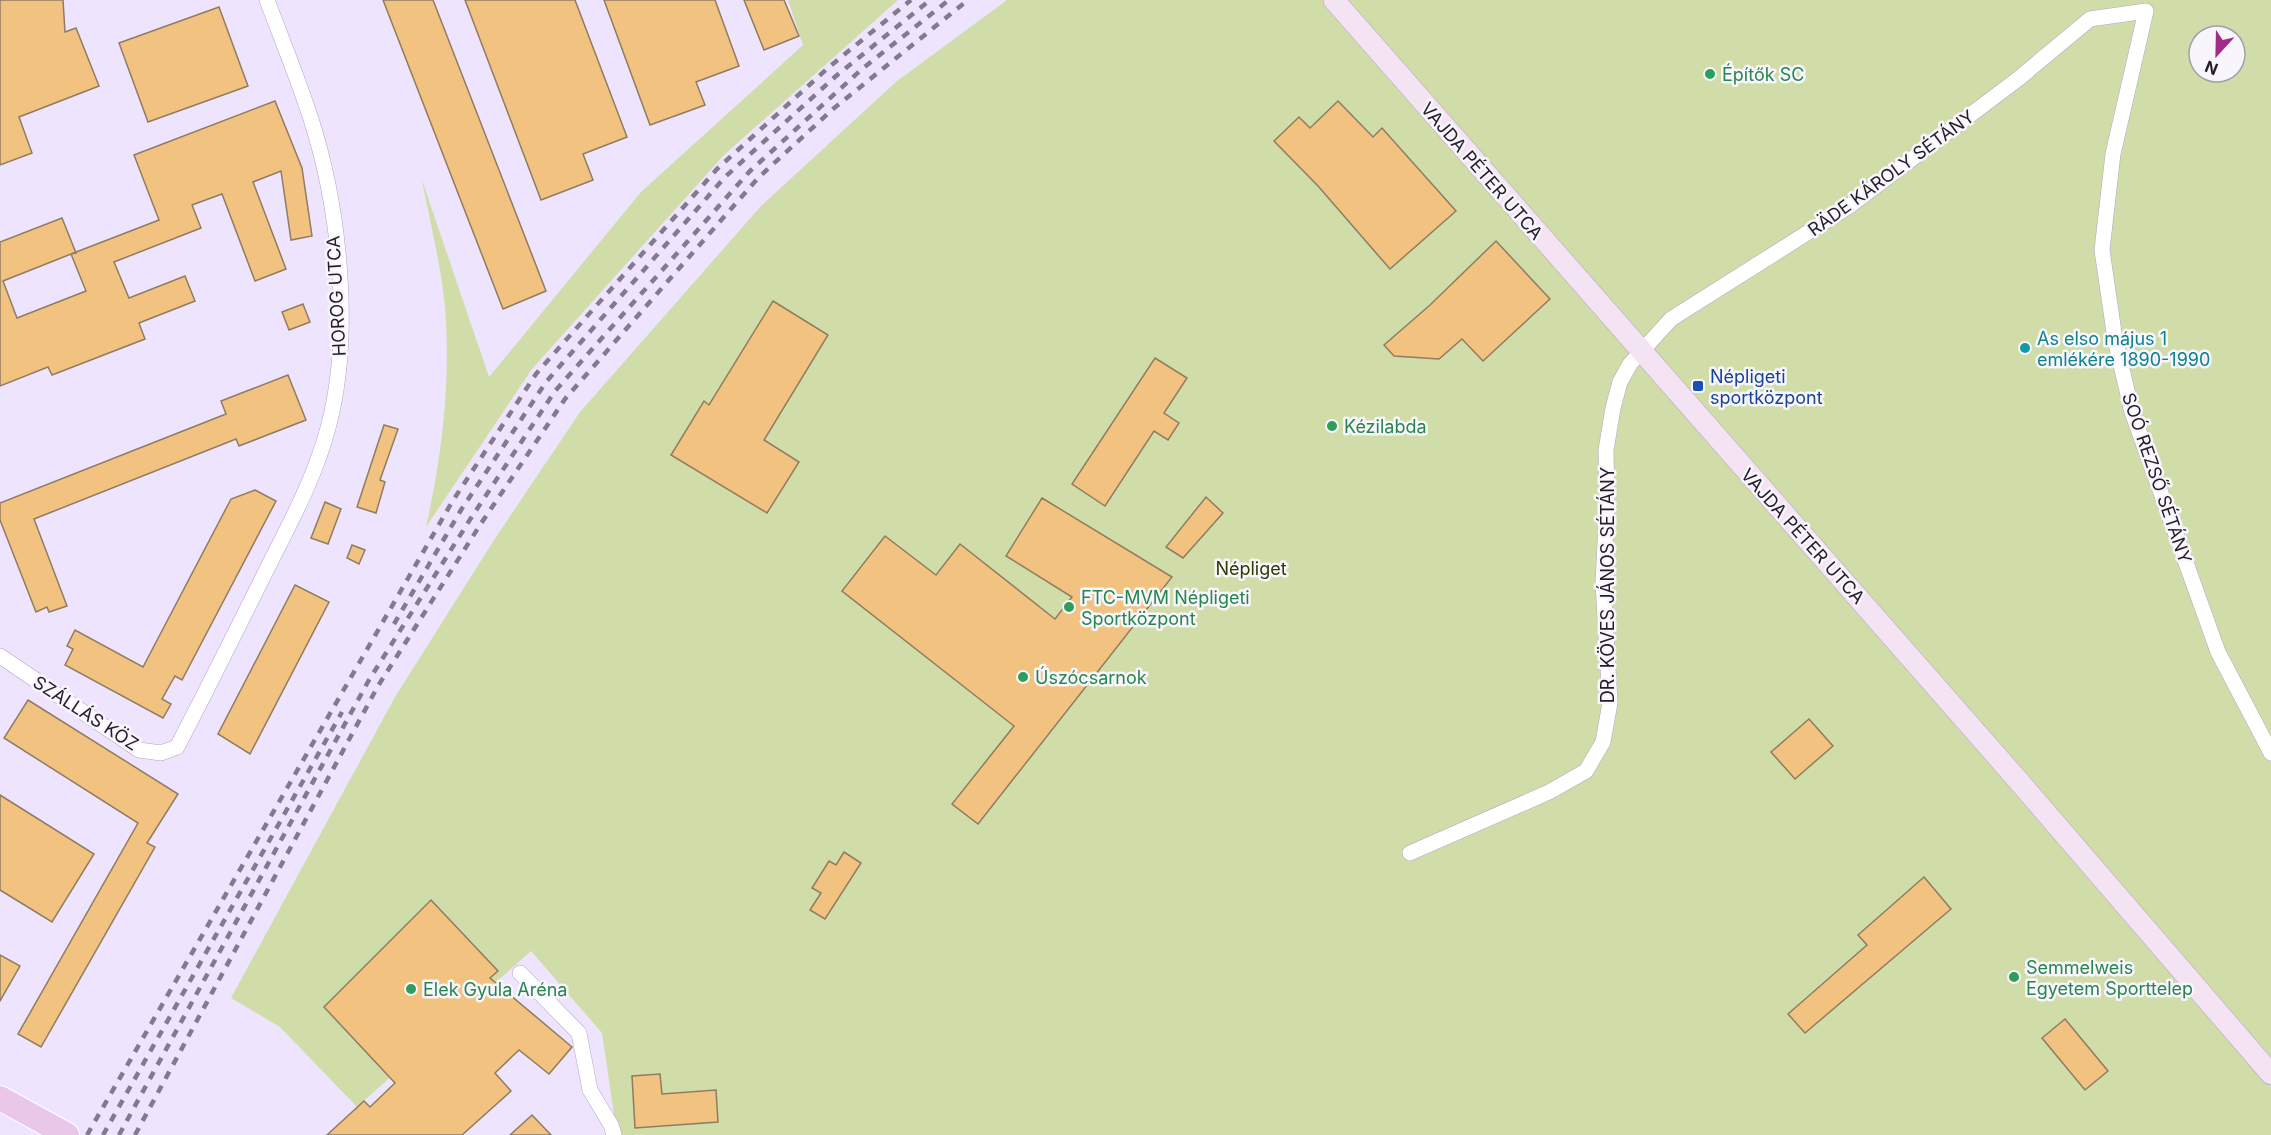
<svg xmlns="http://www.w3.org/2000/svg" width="2271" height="1135" font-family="Inter,sans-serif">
<rect width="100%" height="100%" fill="#efe4fe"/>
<g fill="#d0dda9" fill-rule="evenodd">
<path d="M788,0H898L724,155L532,369L426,527C442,454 451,383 445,307C441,265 430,222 422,180L489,377L641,192L803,45Z"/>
<path d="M1007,0H2271V1135H617L602,1033L531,951L357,1107L280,1027L231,998L395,697L494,540L580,412L761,206L897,81ZM2199,36H2235V72H2199Z"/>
</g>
<g fill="#f1c280" stroke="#907c61" stroke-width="1.5" fill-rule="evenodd">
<polygon points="0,0 63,0 65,32 76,28 99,86 19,117 32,153 0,165"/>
<polygon points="383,0 433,0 546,291 503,309"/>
<polygon points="465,0 575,0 627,137 583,154 593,180 541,200"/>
<polygon points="604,0 715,0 739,66 696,82 705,105 650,125"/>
<polygon points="744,0 784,0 799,36 764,50"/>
<polygon points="219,7 248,86 148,122 119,43"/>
<path d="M275,101L302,168L312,236L291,240L281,171L253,182L286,269L255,281L222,194L192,205L201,228L114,262L129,298L185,276L195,301L139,323L145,339L52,375L48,367L0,386V242L62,218L76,253L71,254L159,220L134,155ZM71,254L86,291L17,318L3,281Z"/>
<polygon points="1338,101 1373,137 1382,128 1456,211 1390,269 1318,186 1274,141 1299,117 1310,128"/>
<polygon points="1496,241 1550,299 1483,361 1462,339 1439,359 1394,356 1384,345 1430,305"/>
<polygon points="773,301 828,335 764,440 799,462 767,513 671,455 704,401 709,405"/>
<polygon points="303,304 310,322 289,330 282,312"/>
<polygon points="1155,358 1187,378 1164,413 1179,423 1168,440 1154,431 1105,506 1072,484"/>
<polygon points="288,375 306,420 239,446 236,439 34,519 67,606 49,612 47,607 36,612 0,520 0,503 226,414 221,401"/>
<polygon points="384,425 398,429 380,480 385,482 376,513 357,507"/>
<polygon points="255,490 276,501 182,680 175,676 162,699 171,704 163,718 65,665 73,649 67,646 75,630 143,667 231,499"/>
<polygon points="1206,497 1223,513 1183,558 1166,547"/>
<polygon points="1042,498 1172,577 978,824 952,804 1014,726 842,591 885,536 936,575 960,544 1055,619 1072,597 1006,556"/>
<polygon points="325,502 341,509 328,544 311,538"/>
<polygon points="352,545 365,550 359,564 347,558"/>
<polygon points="295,585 329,602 250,754 218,734"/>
<polygon points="28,700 178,794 147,843 155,847 41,1047 18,1034 138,823 4,738"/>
<polygon points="1809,719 1833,746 1795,779 1771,752"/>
<polygon points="0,795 94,854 52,922 0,890"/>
<polygon points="844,852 861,863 825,919 810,910 821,893 812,888 829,861 836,865"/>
<polygon points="1924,877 1951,909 1805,1033 1788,1014 1867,945 1858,935"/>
<polygon points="431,900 498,971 490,978 572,1047 549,1074 519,1050 495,1073 511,1091 462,1135 327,1135 364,1101 370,1107 395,1083 324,1007"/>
<polygon points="0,955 20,966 0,1001"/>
<polygon points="2065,1019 2108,1071 2085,1090 2042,1038"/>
<polygon points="660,1074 662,1094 716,1090 718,1122 635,1128 632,1076"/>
<polygon points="532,1115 551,1135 510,1135"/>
</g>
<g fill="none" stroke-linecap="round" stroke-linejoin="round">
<defs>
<g id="street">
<path d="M0,656L139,750L161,753L177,747C207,690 236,631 265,573C288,527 315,478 328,428C353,335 340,210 311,119C298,79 282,40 267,0"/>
<polyline points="1410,853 1549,792 1586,771 1603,742 1610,703 1603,583 1607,502 1606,450 1613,408 1620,382 1630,364 1671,319 1848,207 2018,79 2090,19 2146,11 2113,154 2102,250 2115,339 2132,412 2218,652 2271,753"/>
<polyline points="520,973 579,1033 590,1090 611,1125 614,1135"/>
</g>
<polyline id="secondary" points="1334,0 2016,778 2271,1074"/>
<polyline id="primary" points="0,1098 67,1135"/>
</defs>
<use href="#street" stroke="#b3a5c4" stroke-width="16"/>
<use href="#secondary" stroke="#b3a5c4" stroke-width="22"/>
<use href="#primary" stroke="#fff" stroke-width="26"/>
<use href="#street" stroke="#fff" stroke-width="15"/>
<use href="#secondary" stroke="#f4e3f3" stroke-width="21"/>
<use href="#primary" stroke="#e8c7e8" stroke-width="24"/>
<g stroke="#827a8d" stroke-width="4.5" stroke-dasharray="8 8" stroke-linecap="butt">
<polyline points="394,624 461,510 546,382 725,177 836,76 930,0"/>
<polyline points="87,1135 452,502 536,374 717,169 829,67 911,0"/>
<polyline points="103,1135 342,712"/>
<polyline points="119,1135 369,680 471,518 555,391 750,171 862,69 949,0"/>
<polyline points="135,1135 378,686 480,525 565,399 758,178 833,109 968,0"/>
</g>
</g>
<g fill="#2e9e5b" stroke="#f8f5fc" stroke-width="2">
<circle cx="1710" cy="74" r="6"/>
<circle cx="1332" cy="426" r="6"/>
<circle cx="1069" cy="607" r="6"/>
<circle cx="1023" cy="677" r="6"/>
<circle cx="2014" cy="977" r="6"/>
<circle cx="411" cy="989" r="6"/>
</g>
<circle fill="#0f9aa8" stroke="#f8f5fc" stroke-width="2" cx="2025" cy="348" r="6"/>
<rect fill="#1a4fb4" stroke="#f8f5fc" stroke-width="2" x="1692" y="380" width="12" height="12" rx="3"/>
<g text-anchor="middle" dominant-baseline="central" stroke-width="5" stroke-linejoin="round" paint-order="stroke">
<g font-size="18" fill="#27864d" stroke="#f8f5fc" text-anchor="start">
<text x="1722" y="74">Építők SC</text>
<text x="1344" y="426">Kézilabda</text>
<text x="1081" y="597">FTC-MVM Népligeti<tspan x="1081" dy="21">Sportközpont</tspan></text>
<text x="1035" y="677">Úszócsarnok</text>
<text x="2026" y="967">Semmelweis<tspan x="2026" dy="21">Egyetem Sporttelep</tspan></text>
<text x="423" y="989">Elek Gyula Aréna</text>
</g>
<g font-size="18" fill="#221d29" stroke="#f8f5fc">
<text transform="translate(1482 171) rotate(49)">VAJDA PÉTER UTCA</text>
<text transform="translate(1891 173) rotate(-36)">RÄDE KÁROLY SÉTÁNY</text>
<text transform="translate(336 296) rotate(-93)">HOROG UTCA</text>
<text transform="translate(2157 478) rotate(71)">SOÓ REZSŐ SÉTÁNY</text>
<text transform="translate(1803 536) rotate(48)">VAJDA PÉTER UTCA</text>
<text transform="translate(1607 585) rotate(-90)">DR. KÖVES JÁNOS SÉTÁNY</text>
<text transform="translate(86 713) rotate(33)">SZÁLLÁS KÖZ</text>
</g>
<g font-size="18" fill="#0d838f" stroke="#f8f5fc" text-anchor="start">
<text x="2037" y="338">As elso május 1<tspan x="2037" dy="21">emlékére 1890-1990</tspan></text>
</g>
<g font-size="18" fill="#164399" stroke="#f8f5fc" text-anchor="start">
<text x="1710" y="376">Népligeti<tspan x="1710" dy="21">sportközpont</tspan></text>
</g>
<g font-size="18" fill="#313a00" stroke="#f8f5fc">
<text x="1251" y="568">Népliget</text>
</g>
</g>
<g transform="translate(2217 54) rotate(202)"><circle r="28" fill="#f8f5fc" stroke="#a29fa8" stroke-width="1.5"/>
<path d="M0-4.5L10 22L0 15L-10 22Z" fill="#a22c85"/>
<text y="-9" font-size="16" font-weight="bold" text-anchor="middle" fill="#221d29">N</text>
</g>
</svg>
